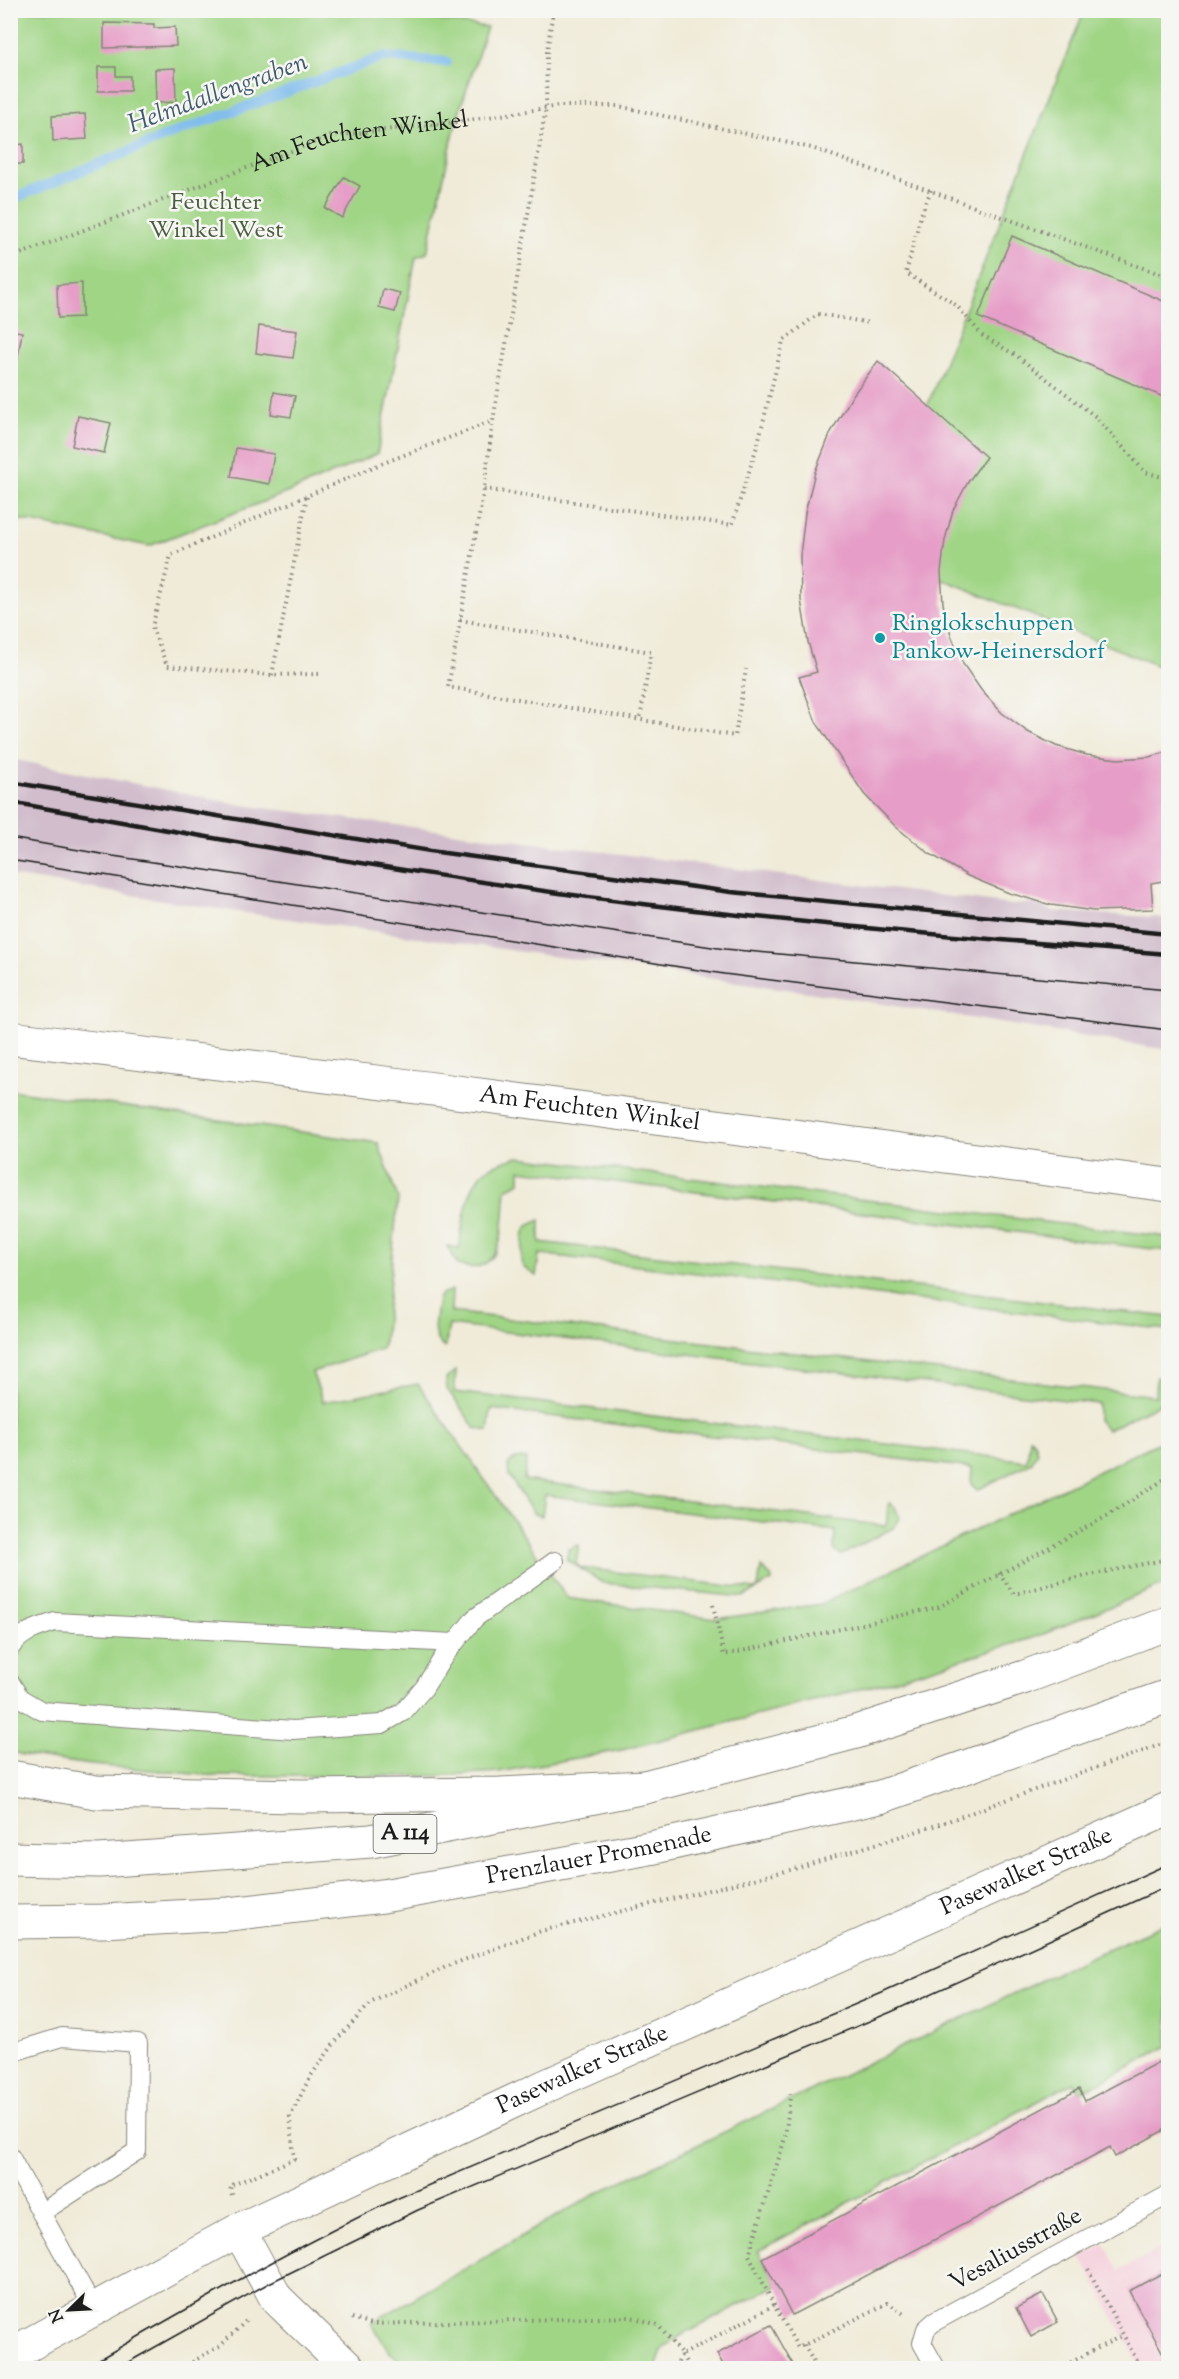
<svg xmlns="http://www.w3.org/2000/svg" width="1179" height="2379" font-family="'Sorts Mill Goudy',serif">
<rect width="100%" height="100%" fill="#f6f6f2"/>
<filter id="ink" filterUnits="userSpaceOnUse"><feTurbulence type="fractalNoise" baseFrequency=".0167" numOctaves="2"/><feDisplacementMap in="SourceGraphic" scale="12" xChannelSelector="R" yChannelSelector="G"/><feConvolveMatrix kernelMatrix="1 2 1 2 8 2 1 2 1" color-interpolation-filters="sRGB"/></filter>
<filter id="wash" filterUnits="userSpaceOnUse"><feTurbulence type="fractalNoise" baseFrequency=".008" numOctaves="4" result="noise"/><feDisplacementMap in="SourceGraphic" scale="24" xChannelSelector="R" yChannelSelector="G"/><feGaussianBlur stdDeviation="1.35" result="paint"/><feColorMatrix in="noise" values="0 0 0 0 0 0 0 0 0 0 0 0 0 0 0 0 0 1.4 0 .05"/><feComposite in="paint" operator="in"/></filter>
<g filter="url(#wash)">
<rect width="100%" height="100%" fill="#f0ebd8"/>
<polygon fill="#f5cfdb" points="1105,2244 1119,2271 1168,2244 1168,2368 1141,2368 1081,2256"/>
<polygon fill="#d1bdcc" points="11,759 243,805 1013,905 1032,903 1052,911 1168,918 1168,1050 808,992 232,911 11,876"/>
<g fill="#a0d586" stroke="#5e7851" stroke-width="1.5">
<polygon points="366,10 487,27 456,122 427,253 416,257 377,454 299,488 149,546 11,518 10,11"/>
<polygon points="1084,11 1168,11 1168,670 870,550"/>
<polygon points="10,1090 378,1143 398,1198 384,1341 381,1349 312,1372 323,1402 418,1384 567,1598 716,1619 821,1604 1168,1438 1168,1583 1036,1637 880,1684 622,1750 498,1772 435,1776 217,1776 91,1765 22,1755 11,1751"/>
<path d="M518,1157L1168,1237V1251L520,1170V1182L506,1189C503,1213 507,1261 476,1267C471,1269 464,1266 458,1265L447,1246L459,1248C463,1225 466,1184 487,1169C496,1163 508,1160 518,1157Z"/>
<polygon points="540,1220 540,1242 1168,1317 1168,1330 539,1254 536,1276 523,1267 521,1261 524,1232 528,1226"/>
<path d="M452,1290L451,1312L1155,1396L1156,1377C1169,1383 1168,1392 1161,1403L1107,1430L1098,1420V1404L449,1325L445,1348C428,1338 436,1316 438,1299L441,1294Z"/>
<polygon points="456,1371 454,1392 1027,1461 1030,1438 1034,1442 1037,1452 1032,1462 977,1490 971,1484 972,1468 491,1409 488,1431 475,1428 447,1389 446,1378"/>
<polygon points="521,1458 527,1459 524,1480 886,1526 889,1503 895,1507 899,1517 895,1527 841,1555 834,1549 835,1531 545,1495 542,1516 534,1514 509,1476 508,1465 512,1460"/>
<polygon points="579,1545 576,1564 582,1568 755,1589 758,1588 761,1567 771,1576 772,1581 743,1597 603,1583 567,1560 568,1549"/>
<polygon points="1168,1922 1168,2046 1081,2092 1074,2082 758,2251 777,2285 681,2336 663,2348 656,2368 407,2368 389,2351 371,2323 595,2194 1079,1962"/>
</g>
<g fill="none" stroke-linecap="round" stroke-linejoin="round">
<polyline stroke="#77b8ec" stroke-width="10" points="10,200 174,133 383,57 447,62"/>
</g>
<g id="blocks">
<g fill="#e69dc7">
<polygon points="104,23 154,24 154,28 175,27 176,46 104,48"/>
<polygon points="98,67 116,67 116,76 130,76 130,91 98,91"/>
<polygon points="175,68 176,102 156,103 155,69"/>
<polygon points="85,114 87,139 53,141 52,116"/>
<polygon points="10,134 13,134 13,145 23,144 23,164 10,164"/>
<polygon points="344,177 360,186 342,218 325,208"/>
<polygon points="1012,236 1168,303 1168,399 978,317"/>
<polygon points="82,283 82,317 58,318 57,285"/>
<polygon points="383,289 400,293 395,312 379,308"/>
<polygon points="259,326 297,331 293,358 256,353"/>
<polygon points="10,330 22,332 15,374 10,373"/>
<polygon points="878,361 986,457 968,482 953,510 945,540 941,572 943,604 951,635 963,664 981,690 1002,713 1028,732 1056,746 1087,755 1118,759 1149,757 1168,752 1168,880 1151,883 1153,909 1094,911 1051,905 1009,893 968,876 930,854 896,827 864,794 816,722 799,677 817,672 808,642 801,600 800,556 805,513 815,472 831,432 853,395"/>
<polygon points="274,392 295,396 291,417 271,414"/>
<polygon points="78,416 111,423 104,453 72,446"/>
<polygon points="236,448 274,454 269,484 231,477"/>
<polygon points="1168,2057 1168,2128 1115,2157 1110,2147 792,2315 762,2258 1079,2089 1085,2101"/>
<polygon points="1168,2270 1168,2368 1160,2368 1158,2364 1166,2359 1129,2291"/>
<polygon points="1043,2294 1058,2322 1031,2337 1016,2308"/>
<polygon points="771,2325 795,2368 725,2368 717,2354"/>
</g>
</g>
</g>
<g filter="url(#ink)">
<use href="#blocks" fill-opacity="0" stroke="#86847a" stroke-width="1.5"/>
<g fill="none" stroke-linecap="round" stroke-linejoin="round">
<defs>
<g id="service">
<path d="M10,1649C20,1632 37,1628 55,1622L454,1643"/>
<polyline points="10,1682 20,1698 42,1711 293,1730 382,1724 403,1712 424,1688 444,1656 475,1618 555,1561"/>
<polyline points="10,2053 62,2037 138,2043 137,2151 41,2213"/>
<polyline points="10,2156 94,2309"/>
<polyline points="936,2368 922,2343 926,2329 934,2322 1168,2195"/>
</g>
<polyline id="minor" points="239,2230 276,2298 348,2368"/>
<g id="secondary">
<path id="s2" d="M10,1038L426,1088L1168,1185"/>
<path id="s3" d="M10,2355L239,2230L546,2086L1168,1809"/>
</g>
<g id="primary">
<polyline points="10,1777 96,1792 302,1796 500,1794 645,1787 856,1732 1025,1677 1168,1623"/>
<path id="s4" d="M10,1922L103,1921L229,1914L383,1896L655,1847L880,1797L1168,1696"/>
</g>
<polyline id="motorway" points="10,1859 99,1861 371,1841 645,1787"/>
</defs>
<use href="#service" stroke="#86847a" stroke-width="20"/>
<use href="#minor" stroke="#86847a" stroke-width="35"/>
<use href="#secondary" stroke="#86847a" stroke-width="35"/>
<use href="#primary" stroke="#86847a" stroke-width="35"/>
<use href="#motorway" stroke="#86847a" stroke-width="35"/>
<g stroke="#86847a" stroke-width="4" stroke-dasharray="1.5 4.5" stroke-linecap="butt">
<polyline points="553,10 547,52 546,108 493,421 484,489 448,687 735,736 746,669"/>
<polyline points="931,190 921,215 906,273 956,305 983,336 1017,356 1096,417 1145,472 1168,479"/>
<path id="s1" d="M10,258L331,136L456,122L559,106H618L812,148L1168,277"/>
<polyline points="484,489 732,525 758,443 783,341 818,314 870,323"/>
<polyline points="460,620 651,652 640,719"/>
<polyline points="319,674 272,675 167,666 152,627 171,555 378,465 493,421"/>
<polyline points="272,675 307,496"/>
<polyline points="999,1573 1014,1594 1090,1575 1168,1559"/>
<polyline points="713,1605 724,1655 939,1607 1107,1516 1168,1477"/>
<polyline points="232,2195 230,2186 294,2159 290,2117 310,2077 339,2037 372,2002 448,1966 541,1931 794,1869 934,1826 1168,1742"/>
<polyline points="1088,2269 1141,2368"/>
<polyline points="774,2305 749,2255 785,2138 791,2089"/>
<polyline points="352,2318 372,2324 632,2317 658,2325 682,2355 774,2305 798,2348 888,2303 904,2314"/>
<polyline points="804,2345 817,2368"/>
<polyline points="682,2355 689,2368"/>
<polyline points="182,2368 221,2345 248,2319"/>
<polyline points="676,2368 681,2355"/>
<polyline points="1060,2368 1123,2335"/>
</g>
<use href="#service" stroke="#fff" stroke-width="18"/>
<use href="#minor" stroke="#fff" stroke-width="33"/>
<use href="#secondary" stroke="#fff" stroke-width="33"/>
<use href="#primary" stroke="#fff" stroke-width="33"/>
<use href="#motorway" stroke="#fff" stroke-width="33"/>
<g stroke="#1c1c1c" stroke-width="1.5">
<polyline points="10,838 113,856 725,949 1168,990"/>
<polyline points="10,860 724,974 1168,1030"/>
<path d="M84,2368C186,2309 289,2250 396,2199L882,1993L1168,1864"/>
<polyline points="118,2368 269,2283 418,2210 891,2012 1168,1886"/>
</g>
<g stroke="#1c1c1c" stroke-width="4.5">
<polyline points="10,782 430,851 731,892 1168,934"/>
<path d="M10,802C205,837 400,872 596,898C786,923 977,938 1168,954"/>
</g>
</g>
</g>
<circle fill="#0f9aa8" stroke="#f6f6f2" stroke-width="2" cx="880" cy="638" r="6"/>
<g text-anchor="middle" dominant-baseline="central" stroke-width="5" stroke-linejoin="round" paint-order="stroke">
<rect fill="#f6f6f2" stroke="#5d5d5c" stroke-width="1.5" x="373.5" y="1815" width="63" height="38" rx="4.5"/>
<g font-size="22" font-weight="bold" fill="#1c1c1c">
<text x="405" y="1834">A 114</text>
</g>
<g font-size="24" fill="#1c1c1c" stroke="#f6f6f2">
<text stroke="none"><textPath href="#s1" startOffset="370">Am Feuchten Winkel</textPath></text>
<text stroke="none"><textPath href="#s2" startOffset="584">Am Feuchten Winkel</textPath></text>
<text stroke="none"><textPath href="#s4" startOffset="594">Prenzlauer Promenade</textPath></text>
<text stroke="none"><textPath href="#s3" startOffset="1126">Pasewalker Straße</textPath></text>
<text stroke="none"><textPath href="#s3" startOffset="640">Pasewalker Straße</textPath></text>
<text transform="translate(1016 2250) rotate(-29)">Vesaliusstraße</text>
</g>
<g font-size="24" fill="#4a5d41" stroke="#f6f6f2">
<text x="216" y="203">Feuchter<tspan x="216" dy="28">Winkel West</tspan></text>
</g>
<g font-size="24" fill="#0d838f" stroke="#f6f6f2" text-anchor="start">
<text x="892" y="624">Ringlokschuppen<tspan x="892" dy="28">Pankow-Heinersdorf</tspan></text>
</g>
<g font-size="26" font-style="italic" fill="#405a6f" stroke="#f6f6f2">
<text transform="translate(218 94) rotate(-20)">Helmdallengraben</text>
</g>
</g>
<rect width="1179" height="2379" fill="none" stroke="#f6f6f2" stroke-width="36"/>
<g transform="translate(69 2310) rotate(246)" stroke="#f6f6f2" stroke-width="4.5" paint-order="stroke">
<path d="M0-4.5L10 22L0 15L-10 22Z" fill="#1c1c1c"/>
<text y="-9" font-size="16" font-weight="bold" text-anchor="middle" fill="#1c1c1c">N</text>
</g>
</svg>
